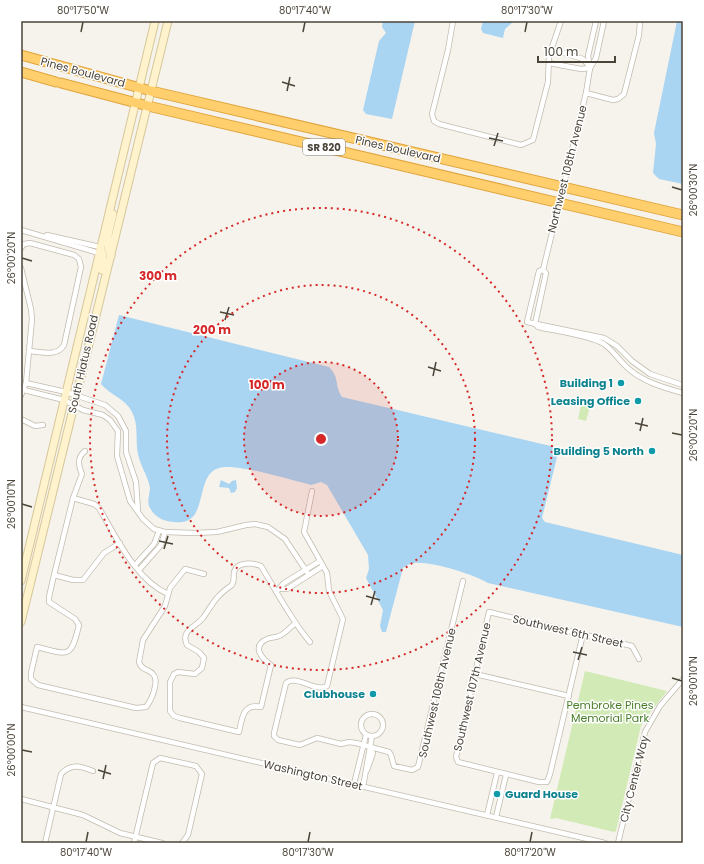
<svg xmlns="http://www.w3.org/2000/svg" width="704" height="864" font-family="Poppins,sans-serif">
<rect width="100%" height="100%" fill="#f6f3ec"/>
<g fill="#d2eab5">
<polygon points="582,401 591,403 586,421 578,419"/>
<polygon points="585,671 667,691 649,714 641,726 616,831 614,832 556,818 550,819"/>
</g>
<g fill="#a9d4f2">
<polygon points="383,21 415,21 392,119 366,114 363,110 379,41 386,33 382,27"/>
<polygon points="483,21 514,21 505,29 503,38 483,33 481,29"/>
<polygon points="677,21 683,21 683,184 659,179 653,173 656,144 654,133"/>
<path d="M119,315L329,367C340,378 334,384 342,397L555,447L558,453L542,518L545,522L683,555V627L488,583C473,574 431,561 414,563C410,563 406,566 403,568L386,632H382L380,626L383,610L366,578L369,569L368,555L327,485L321,482L311,485C291,480 236,463 219,468C195,475 208,519 182,522C169,523 155,520 149,506C147,501 150,493 150,488C148,476 140,465 138,454C135,440 139,425 132,412C126,399 110,395 101,384Z"/>
<polygon points="221,480 229,484 232,481 236,480 237,488 235,492 231,493 229,488 219,487"/>
</g>
<g fill="none" stroke-linecap="round" stroke-linejoin="round">
<defs>
<g id="street">
<polyline points="453,21 448,50 432,114 434,121 439,124 521,145 533,140 548,82 549,56 561,21"/>
<polyline points="551,49 583,59 589,66"/>
<polyline points="549,63 581,69 590,68"/>
<polyline points="590,68 596,58 604,21"/>
<polyline points="586,93 613,100 618,99 624,94 639,35 640,21"/>
<polyline points="21,230 99,253"/>
<polyline points="47,235 100,247"/>
<path d="M21,248L24,244L30,243L74,255L79,259L81,267L64,345C57,357 41,352 29,351"/>
<polyline points="21,268 31,309 32,319 26,383 21,395"/>
<polyline points="543,270 539,271 527,322 604,338 617,346 632,361 650,374 683,385"/>
<polyline points="535,324 546,273 543,270 586,93 590,68 588,56 596,21"/>
<path d="M535,324L538,327C555,331 589,335 604,344C614,351 620,362 630,370C644,382 665,388 683,393"/>
<polyline points="26,383 66,392 105,405 118,416 126,431 126,452 136,482 138,511"/>
<polyline points="24,390 64,400 83,410 103,415 110,420 118,431 117,456 130,501 143,519 154,529 165,532 193,533 217,532 246,525 255,524 268,527 285,539 309,575"/>
<polyline points="21,419 35,426 43,425"/>
<path d="M312,491L304,532L327,573L329,591L343,619L327,686C316,693 297,674 286,683L274,733V736L278,740L300,745L317,738L341,744L349,742L356,743L389,752L391,755L394,766L412,770L418,767L463,581"/>
<path d="M73,498L94,504L99,508C116,537 136,580 168,594"/>
<path d="M120,543L104,553L83,580H73L54,575L49,597V602L75,619L79,625C71,659 69,655 37,647L31,673V679L38,685L136,708L146,707C151,701 160,681 153,674C148,669 141,670 139,662L143,640L165,606L170,588L185,569L204,574"/>
<polyline points="135,565 154,544 159,531"/>
<polyline points="139,570 161,545 165,532"/>
<path d="M54,575L73,498L82,474C78,465 77,457 85,451"/>
<polyline points="281,589 287,589 323,566"/>
<polyline points="277,591 284,583 320,561"/>
<path d="M296,623C291,626 285,634 279,636C275,638 271,637 267,639C251,646 262,659 271,665L261,707C243,703 242,718 239,732L180,718L174,716L170,711V682L174,674L178,672L195,674L202,668L204,658L199,652L187,645C180,630 196,627 203,618C214,602 216,596 232,585C235,580 233,577 234,572C237,561 253,563 261,566C275,589 293,623 310,642"/>
<polyline points="583,634 550,774 547,782 539,782 458,762 456,757 489,612 632,646 639,659"/>
<polyline points="475,674 569,696"/>
<polyline points="21,707 605,843"/>
<circle cx="372" cy="725" r="11"/>
<polyline points="367,770 373,753 371,749"/>
<polyline points="354,784 366,735"/>
<polyline points="363,787 372,736"/>
<polyline points="21,799 83,815 120,833 162,843"/>
<polyline points="487,815 497,773"/>
<polyline points="496,817 506,775"/>
<path d="M45,843L61,774C71,763 81,766 93,771"/>
<polyline points="134,843 153,763 160,758 196,766 202,774 188,835 182,843"/>
<polyline points="618,843 645,732 660,706 683,679"/>
</g>
<g id="secondary">
<polyline points="100,247 103,255 102,270"/>
<path d="M111,256C104,242 110,228 113,214"/>
<polyline points="21,581 155,21"/>
<polyline points="21,622 168,21"/>
</g>
<g id="highway">
<polyline points="21,55 151,91 683,215"/>
<polyline points="21,72 56,82"/>
<polyline points="61,83 148,106 683,232"/>
</g>
</defs>
<use href="#street" stroke="#c2bbae" stroke-width="6"/>
<use href="#secondary" stroke="#d6c79b" stroke-width="9"/>
<use href="#highway" stroke="#e0a43c" stroke-width="11"/>
<use href="#street" stroke="#fff" stroke-width="4.5"/>
<use href="#secondary" stroke="#fff3cd" stroke-width="7"/>
<use href="#highway" stroke="#ffcf6e" stroke-width="9"/>
</g>
<path fill="none" stroke="#4b4439" stroke-width="1.5" d="M81,32L83,22M303,32L305,22M525,32L527,22M282,82L295,86M287,91L290,77M489,138L503,141M494,146L498,133M672,187L682,190M22,258L32,261M220,312L234,315M225,320L229,307M428,367L441,371M433,376L436,362M635,423L648,426M640,431L643,418M672,433L682,435M22,504L32,507M159,541L173,544M164,549L168,536M366,596L380,600M371,605L375,591M573,652L587,655M578,660L582,647M672,678L682,681M22,750L32,752M98,770L111,774M103,779L106,765M86,842L88,832M308,842L310,832M530,842L532,832"/>
<circle cx="321" cy="439" r="77" fill="#d62828" fill-opacity=".12"/>
<g fill="none" stroke="#d62828" stroke-width="2" stroke-dasharray="2 4">
<circle cx="321" cy="439" r="77"/>
<circle cx="321" cy="439" r="154"/>
<circle cx="321" cy="439" r="231"/>
</g>
<g fill="#0f9aa8" stroke="#fff" stroke-width="1.5">
<circle cx="621" cy="383" r="4"/>
<circle cx="638" cy="401" r="4"/>
<circle cx="652" cy="451" r="4"/>
<circle cx="373" cy="694" r="4"/>
<circle cx="497" cy="794" r="4"/>
</g>
<g text-anchor="middle" dominant-baseline="central" stroke-width="3" stroke-linejoin="round" paint-order="stroke">
<rect fill="#fff" stroke="#817c74" stroke-width="1" x="303" y="139" width="42" height="16" rx="3"/>
<g font-size="10" font-weight="bold" fill="#4b4439">
<text x="324" y="147">SR 820</text>
</g>
<g font-size="11" fill="#4b4439" stroke="#fff">
<text transform="translate(83 72) rotate(15)">Pines Boulevard</text>
<text transform="translate(398 149) rotate(13)">Pines Boulevard</text>
<text transform="translate(567 169) rotate(-76)">Northwest 108th Avenue</text>
<text transform="translate(83 364) rotate(-77)">South Hiatus Road</text>
<text transform="translate(568 631) rotate(13)">Southwest 6th Street</text>
<text transform="translate(472 687) rotate(-77)">Southwest 107th Avenue</text>
<text transform="translate(437 693) rotate(-77)">Southwest 108th Avenue</text>
<text transform="translate(313 775) rotate(13)">Washington Street</text>
<text transform="translate(634 779) rotate(-76)">City Center Way</text>
</g>
<g font-size="11" font-weight="bold" fill="#0d838f" stroke="#fff" text-anchor="end">
<text x="613" y="383">Building 1</text>
<text x="630" y="401">Leasing Office</text>
<text x="644" y="451">Building 5 North</text>
<text x="365" y="694">Clubhouse</text>
<text x="505" y="794" text-anchor="start">Guard House</text>
</g>
<g font-size="11" fill="#4a7f2a" stroke="#fff">
<text x="610" y="705">Pembroke Pines<tspan x="610" dy="13">Memorial Park</tspan></text>
</g>
</g>
<circle cx="321" cy="439" r="6" fill="#d62828" stroke="#fff" stroke-width="2"/>
<g font-size="12" text-anchor="middle" font-weight="bold" fill="#d62828" stroke="#fff" stroke-width="3" stroke-linejoin="round" paint-order="stroke">
<text x="158" y="280">300 m</text>
<text x="212" y="334">200 m</text>
<text x="267" y="389">100 m</text>
</g>
<rect width="704" height="864" fill="none" stroke="#ffffff" stroke-width="44"/>
<path d="M538 56v6h77v-6" fill="none" stroke="#4b4439" stroke-width="2"/>
<text x="544" y="56" font-size="12" fill="#4b4439" stroke="#ffffff" stroke-width="3" paint-order="stroke">100 m</text>
<rect x="22" y="22" width="660" height="820" fill="none" stroke="#4b4439" stroke-width="1.5"/>
<g font-size="10" text-anchor="middle" fill="#4b4439">
<text x="83" y="14">80°17'50"W</text>
<text x="305" y="14">80°17'40"W</text>
<text x="527" y="14">80°17'30"W</text>
<text transform="translate(693 190) rotate(-90)" y="4">26°00'30"N</text>
<text transform="translate(11 258) rotate(-90)" y="4">26°00'20"N</text>
<text transform="translate(693 435) rotate(-90)" y="4">26°00'20"N</text>
<text transform="translate(11 504) rotate(-90)" y="4">26°00'10"N</text>
<text transform="translate(693 681) rotate(-90)" y="4">26°00'10"N</text>
<text transform="translate(11 750) rotate(-90)" y="4">26°00'00"N</text>
<text x="86" y="856">80°17'40"W</text>
<text x="308" y="856">80°17'30"W</text>
<text x="530" y="856">80°17'20"W</text>
</g>
</svg>
